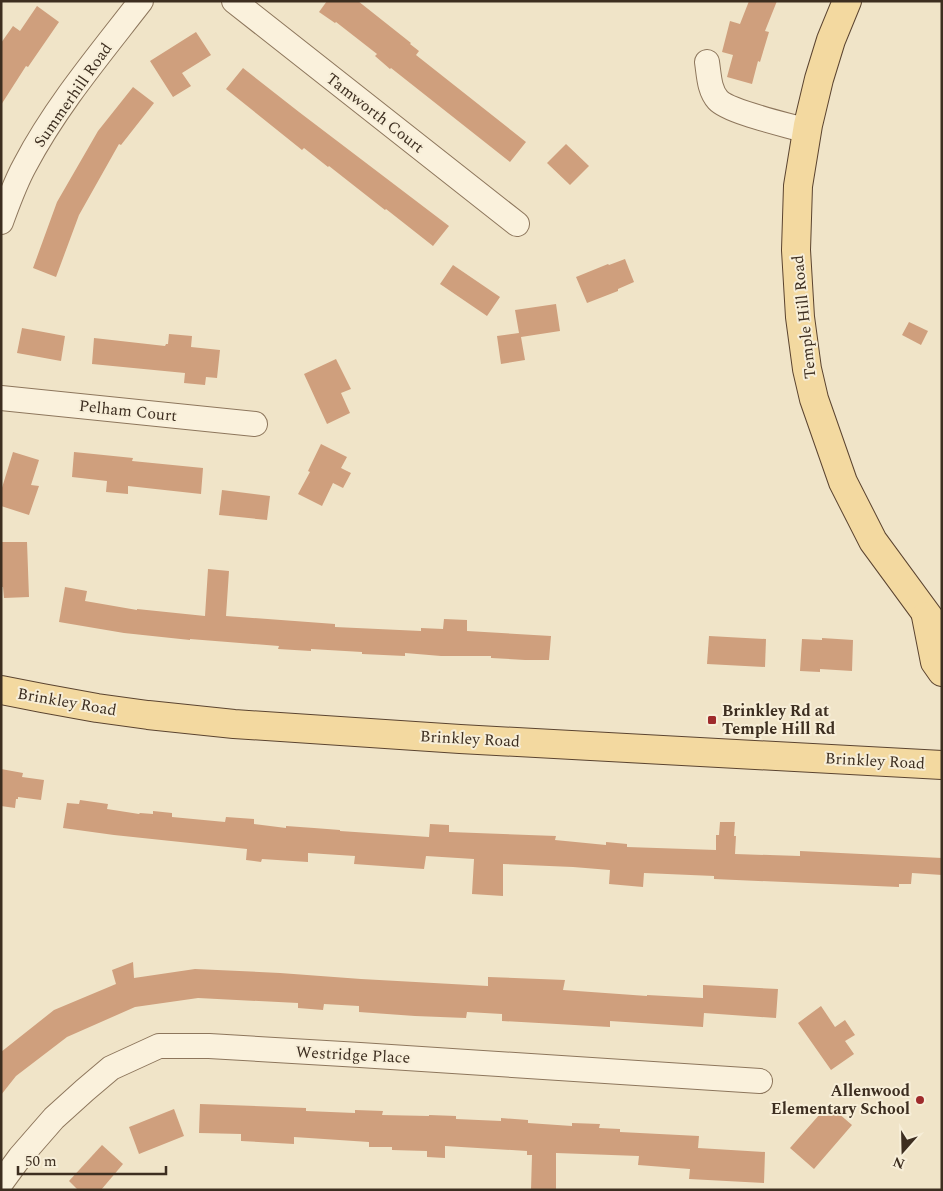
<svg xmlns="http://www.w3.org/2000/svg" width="943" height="1191" font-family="Spectral,serif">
<rect width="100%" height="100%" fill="#f0e4c8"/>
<g fill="#cf9f7d">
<polygon points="327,1 358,1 411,43 410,44 419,51 416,55 526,142 510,162 391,68 390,69 375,56 377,54 336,22 335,23 319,12"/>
<polygon points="749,1 777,1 765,31 769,32 760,62 758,61 752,84 727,77 733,55 722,52 730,21 740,24"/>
<polygon points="37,6 59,22 28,67 26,66 1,105 1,43 13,26 20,31"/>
<polygon points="196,32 211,55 182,73 191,86 173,97 150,61"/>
<polygon points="243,68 299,112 449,226 433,246 386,209 385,210 329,166 328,167 304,148 302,150 226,89"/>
<polygon points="133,87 154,103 121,145 119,144 79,215 56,277 33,268 57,202 98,131"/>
<polygon points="566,144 589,166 570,185 547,163"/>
<polygon points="625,259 634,282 618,289 618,291 587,303 576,277 608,264 609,265"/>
<polygon points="453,265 500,297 487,316 440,284"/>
<polygon points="556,304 560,331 521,337 525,360 501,364 497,336 519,333 515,310"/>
<polygon points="909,322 928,331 921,345 902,335"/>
<polygon points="22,328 65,336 61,361 17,353"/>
<polygon points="169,334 192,336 191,347 220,350 217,378 206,377 205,385 184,383 185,373 92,364 94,338 165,346 166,344 168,344"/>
<polygon points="336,359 351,389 341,393 350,413 327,424 304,374"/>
<polygon points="321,444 347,457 341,468 351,473 343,488 333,483 322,506 298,494 310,472 308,471"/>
<polygon points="13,452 39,460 31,485 39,486 29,515 1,506 1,491"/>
<polygon points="74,452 133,458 132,461 203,468 201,494 128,486 128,494 106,492 107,481 72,477"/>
<polygon points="222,490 270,496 267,520 219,515"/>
<polygon points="1,542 27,542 29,597 4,598 3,587 1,587"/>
<polygon points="208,569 229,571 226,616 335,624 335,627 421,631 421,628 443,629 444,619 467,620 467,631 551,636 549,660 525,660 491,658 491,656 441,656 405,653 405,656 362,654 362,652 311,649 311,651 278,649 279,646 190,639 190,640 124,633 59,622 65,587 87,591 85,601 137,610 137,609 205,616"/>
<polygon points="709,636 766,639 765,667 707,664"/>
<polygon points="822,638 853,640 852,671 820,669 820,672 800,671 802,639 822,640"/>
<polygon points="1,769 23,773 22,777 44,780 41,800 18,797 18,799 16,799 15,808 1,806"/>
<polygon points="80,800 108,804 107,809 139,814 140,813 153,814 153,811 172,813 172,817 225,822 226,817 254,819 254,824 286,828 286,826 314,828 340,830 340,831 429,837 430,824 449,825 449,832 556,836 555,840 606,845 606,842 627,844 627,847 716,850 716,835 719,835 720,822 735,822 734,836 736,836 735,854 800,856 800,851 942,858 942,875 912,873 911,884 899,884 899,887 714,879 714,876 644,873 643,887 609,884 610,870 573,867 503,864 503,896 472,894 474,859 426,856 424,869 354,864 355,856 308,853 308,862 262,859 261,862 246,860 247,849 114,835 63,828 67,803 79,804"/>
<polygon points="133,962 134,978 195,969 280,973 361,979 488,986 488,977 565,980 563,990 647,996 647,995 703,998 703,985 778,989 776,1018 704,1013 703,1027 610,1021 610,1027 502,1021 502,1014 467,1012 466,1018 415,1016 359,1012 359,1006 324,1004 323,1010 298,1008 298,1003 198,998 135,1007 67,1037 16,1076 1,1095 1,1052 54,1010 116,984 112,970"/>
<polygon points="821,1006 835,1027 845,1020 855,1035 845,1041 854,1054 831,1070 798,1023"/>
<polygon points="200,1104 306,1108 306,1111 355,1113 355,1110 383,1111 382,1115 429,1116 429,1115 456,1116 456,1119 501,1121 501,1118 528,1120 528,1123 572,1126 572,1123 600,1124 599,1128 620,1129 620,1132 699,1136 698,1148 765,1152 764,1183 689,1179 690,1169 638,1165 639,1156 556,1153 556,1190 531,1190 532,1155 527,1155 527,1151 445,1146 445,1158 427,1157 427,1151 392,1150 392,1147 369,1147 369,1142 294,1137 294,1144 241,1141 241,1134 199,1133"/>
<polygon points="831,1107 852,1125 814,1169 790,1148 820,1114 823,1116"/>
<polygon points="174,1109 184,1136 139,1154 129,1127"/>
<polygon points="102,1145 123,1164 101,1190 78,1190 69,1181"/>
</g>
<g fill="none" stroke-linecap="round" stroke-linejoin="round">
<defs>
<g id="minor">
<polyline points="234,1 517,224"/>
<path d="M707,62C709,75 709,90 718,100C729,112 788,125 807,131"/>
<path d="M1,222C8,203 15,183 25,165C56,106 100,54 141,1"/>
<polyline points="1,398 255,424"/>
<polyline points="1,1183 20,1157 54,1118 85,1090 111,1068 159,1046 209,1046 360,1055 760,1081"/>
</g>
<g id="major">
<polyline points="847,1 831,40 819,79 808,125 798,186 796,250 800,317 807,369 814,399 843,482 873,541 942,635"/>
<polyline points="926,616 935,662 942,672"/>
<polyline points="1,690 42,698 97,708 148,715 234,724 460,739 942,765"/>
</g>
</defs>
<use href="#minor" stroke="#8d765c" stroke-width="26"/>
<use href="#major" stroke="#5b4430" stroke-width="30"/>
<use href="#minor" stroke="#faf1dc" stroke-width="24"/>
<use href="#major" stroke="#f3d9a0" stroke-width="28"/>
</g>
<g fill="#9e2a2b" stroke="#f7eed8" stroke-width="2">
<rect x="707" y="715" width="10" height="10" rx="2.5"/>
<circle cx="920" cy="1100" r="5"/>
</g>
<g text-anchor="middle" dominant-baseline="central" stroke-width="4" stroke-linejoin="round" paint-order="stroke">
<g font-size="16" fill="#3d2e20" stroke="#f7eed8">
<text transform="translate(73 95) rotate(-55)">Summerhill Road</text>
<text transform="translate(375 113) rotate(38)">Tamworth Court</text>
<text transform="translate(804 317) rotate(-96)">Temple Hill Road</text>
<text transform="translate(128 411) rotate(6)">Pelham Court</text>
<text transform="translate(67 702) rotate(10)">Brinkley Road</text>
<text transform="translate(470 739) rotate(3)">Brinkley Road</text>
<text transform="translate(875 761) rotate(3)">Brinkley Road</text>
<text transform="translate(353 1055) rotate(3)">Westridge Place</text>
</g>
<g font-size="16" font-weight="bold" fill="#3d2e20" stroke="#f7eed8" text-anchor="start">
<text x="722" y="711">Brinkley Rd at<tspan x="722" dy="18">Temple Hill Rd</tspan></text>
<text x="910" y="1091" text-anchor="end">Allenwood<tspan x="910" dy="18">Elementary School</tspan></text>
</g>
</g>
<rect width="943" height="1191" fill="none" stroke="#3d2e20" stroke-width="5"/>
<g transform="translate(903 1151) rotate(200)" stroke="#f7eed8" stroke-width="4" paint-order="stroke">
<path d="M0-4L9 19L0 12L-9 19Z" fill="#3d2e20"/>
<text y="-8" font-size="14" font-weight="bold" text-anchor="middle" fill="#3d2e20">N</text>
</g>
<path d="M18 1166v8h148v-8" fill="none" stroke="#3d2e20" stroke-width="2.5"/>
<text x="25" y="1166" font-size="15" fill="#3d2e20" stroke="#f7eed8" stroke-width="4" paint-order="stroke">50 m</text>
</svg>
